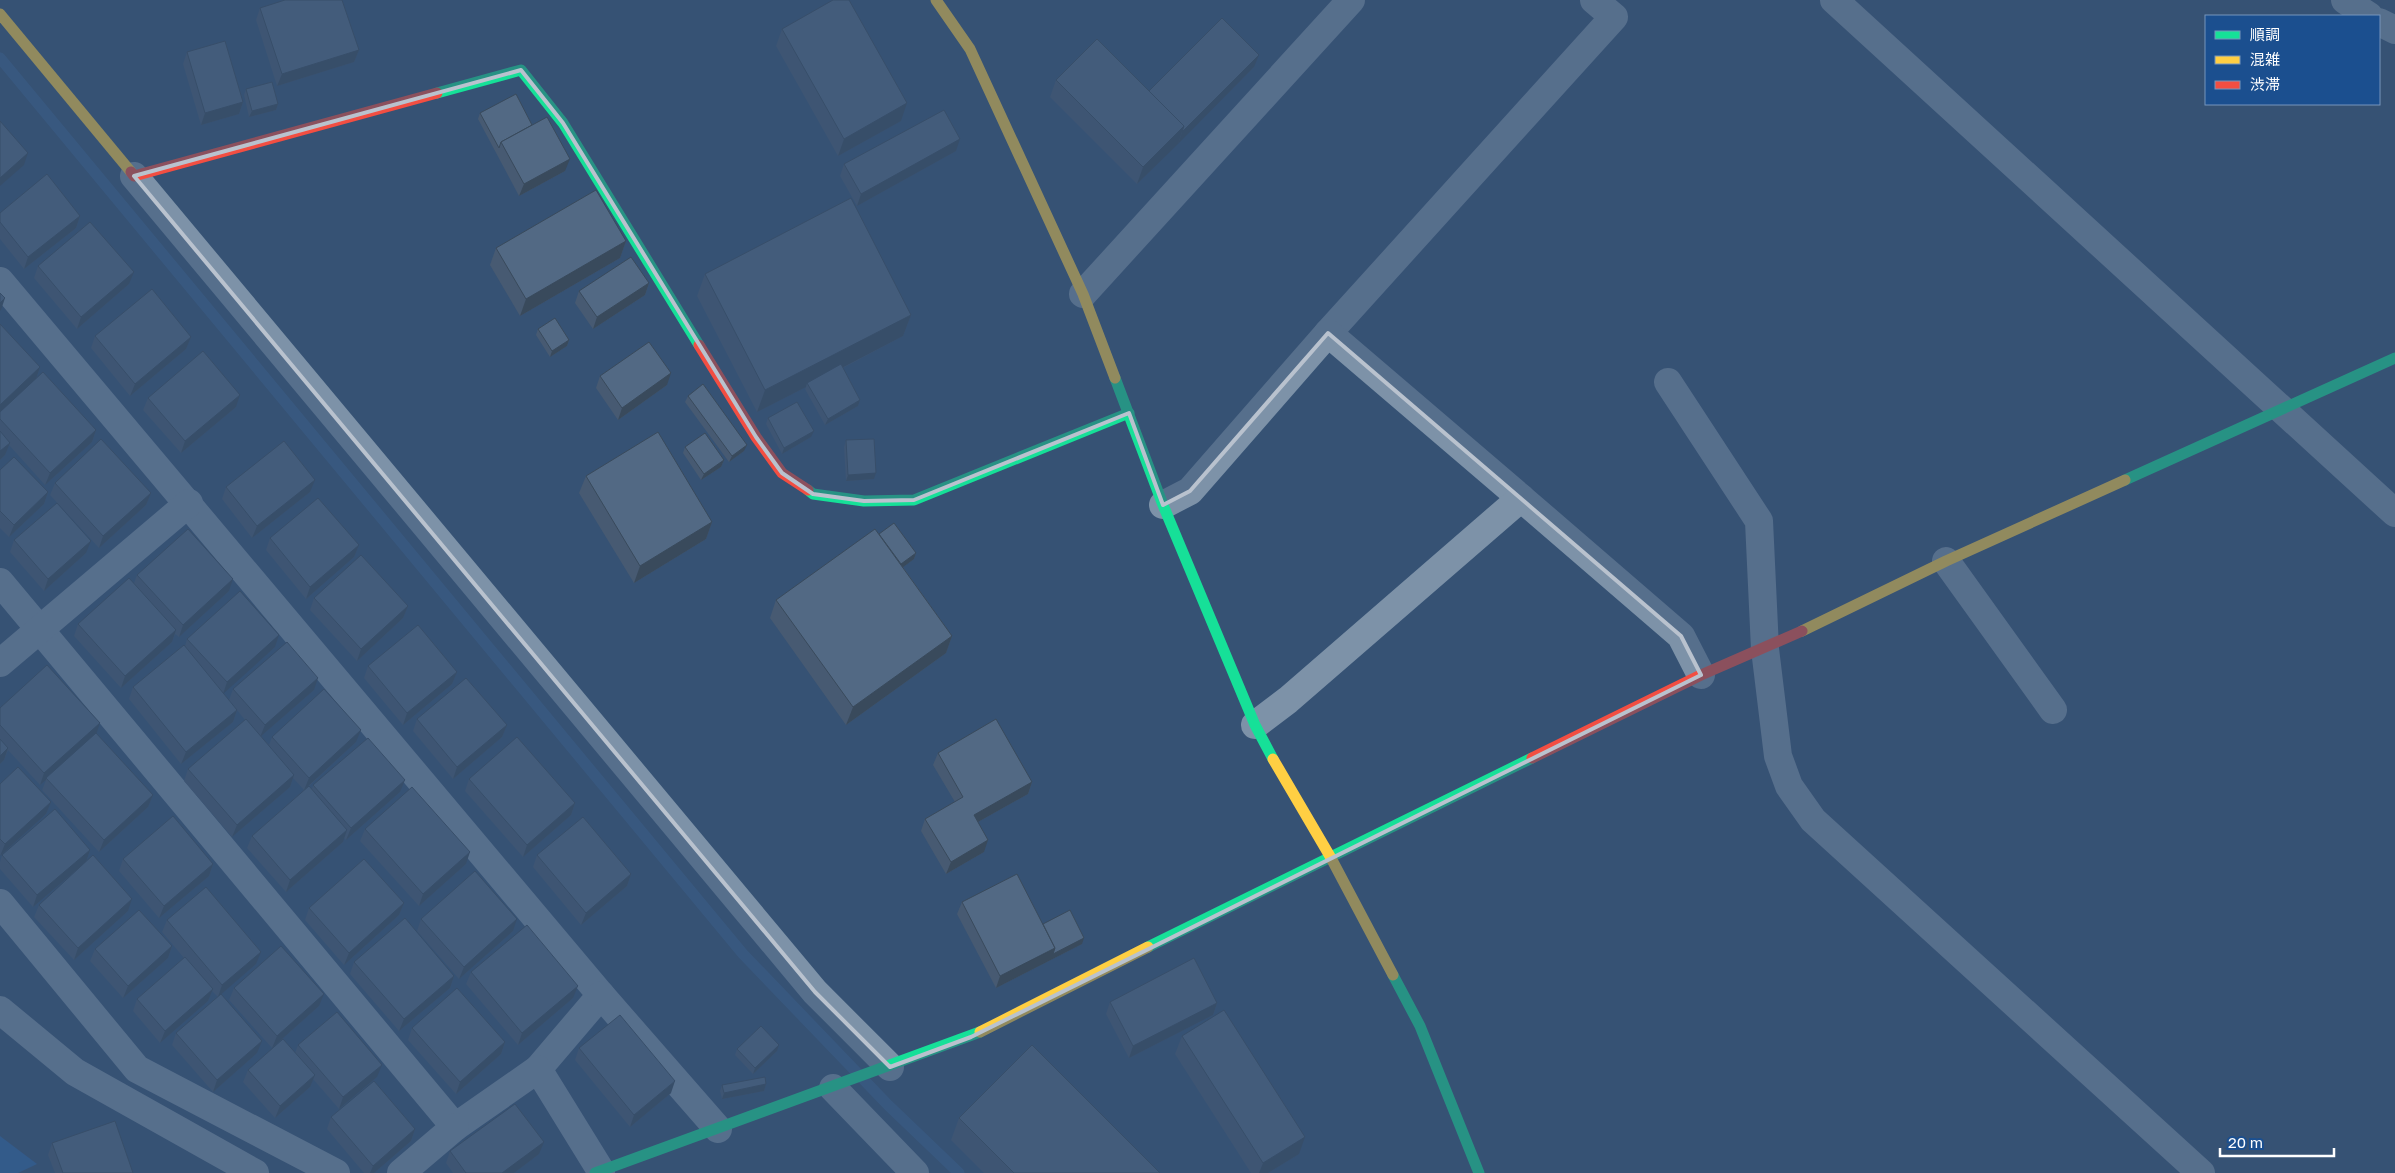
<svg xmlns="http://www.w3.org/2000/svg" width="2395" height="1173" font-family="'Golos Text','Noto Sans JP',sans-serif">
<rect width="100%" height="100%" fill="#365274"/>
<polygon fill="#2f66a5" points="0,1136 37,1164 18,1173 0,1173"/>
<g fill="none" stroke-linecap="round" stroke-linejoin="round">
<polyline stroke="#3b618d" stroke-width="11" points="0,58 743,954 888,1105 959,1173"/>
<g stroke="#7d92a8" stroke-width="28">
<polyline points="1834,0 2395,513"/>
<polyline points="2345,0 2369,16"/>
<polyline points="2379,22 2395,30"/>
<polyline points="134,176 815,992 890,1067"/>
<polyline points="0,281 601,995 538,1069"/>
<polyline points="1083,294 1351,0"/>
<polyline points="1328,333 1614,17 1594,0"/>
<polyline points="1668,382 1759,521 1765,649 1778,756 1789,786 1813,820 2201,1173"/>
<polyline points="1163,505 1190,491 1328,333 1521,498"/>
<polyline points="1946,561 2053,710"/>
<polyline points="0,582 455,1127 538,1069 601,1171"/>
<polyline points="0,663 189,503"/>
<polyline points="1255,725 1288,700 1521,498 1681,636 1701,675"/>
<polyline points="0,903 137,1069 336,1173"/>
<polyline points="601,995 718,1129"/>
<polyline points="0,1010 75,1072 255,1173"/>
<polyline points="833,1088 915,1173"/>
<polyline points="401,1173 455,1127"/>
</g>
<g stroke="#16e098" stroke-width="11">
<polyline points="437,93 521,70 563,123 699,345"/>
<polyline points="1115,378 1163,505 1255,725 1273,759"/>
<polyline points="2125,480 2395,358"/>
<polyline points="808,490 813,494 864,501 914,500 1129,413"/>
<polyline points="1148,947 1532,758"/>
<polyline points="1393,975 1420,1026 1479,1173"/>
<polyline points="595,1173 980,1032"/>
</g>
<g stroke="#ffcf43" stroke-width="11">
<polyline points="936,0 970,49 1083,294 1115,378"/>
<polyline points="0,14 131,172"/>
<polyline points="1802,631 1946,561 2125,480"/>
<polyline points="1273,759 1331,858 1393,975"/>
<polyline points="980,1032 1148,947"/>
</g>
<g stroke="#f24e42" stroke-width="11">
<polyline points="131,172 134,176 437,93"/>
<polyline points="699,345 756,437 782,473 808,490"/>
<polyline points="1532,758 1701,675 1802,631"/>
</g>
</g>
<g fill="#475a72">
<polygon points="260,8 359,50 354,62 277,86 256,20"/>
<polygon points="782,29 901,121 838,156 776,46"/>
<polygon points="187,52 243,102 239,114 201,125 183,64"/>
<polygon points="1254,67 1137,184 1050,97 1056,80 1149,91"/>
<polygon points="246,89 278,104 276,110 249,117 244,95"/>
<polygon points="480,113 532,125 565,171 519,196 478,119"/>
<polygon points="956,151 857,206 840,176 844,164"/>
<polygon points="0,213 80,216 76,228 24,269 0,239"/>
<polygon points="626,241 620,258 520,316 490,265 496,248"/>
<polygon points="38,266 129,284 77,329 34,278"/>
<polygon points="705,274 911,315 903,336 843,368 860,400 858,406 825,425 805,389 806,387 757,412 697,296"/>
<polygon points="649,283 645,295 593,329 575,303 579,291"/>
<polygon points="0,324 40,367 36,379 96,430 92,442 45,485 9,445 5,455 0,460"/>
<polygon points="538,329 569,340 567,346 550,357 536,335"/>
<polygon points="95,336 191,337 186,349 130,396 91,348"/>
<polygon points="600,376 667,385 618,420 596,388"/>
<polygon points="688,396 744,451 729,462 685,402"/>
<polygon points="148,398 236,407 181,453 143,410"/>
<polygon points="768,418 811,437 782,454 766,424"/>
<polygon points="846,440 874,479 846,481 844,447"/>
<polygon points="685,447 724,460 721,467 701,480 683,453"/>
<polygon points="0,470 48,492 44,504 9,537 0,528"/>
<polygon points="586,476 712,522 706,539 634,583 579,493"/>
<polygon points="55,483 151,493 146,505 99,548 50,495"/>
<polygon points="226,487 310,492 252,538 222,499"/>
<polygon points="879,534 916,553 914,559 903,567 952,636 946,653 846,725 770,618 776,600"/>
<polygon points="270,538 359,545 354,557 306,599 266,550"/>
<polygon points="14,540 86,553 44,591 10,552"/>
<polygon points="137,575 229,591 179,637 175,634 172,642 121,688 74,636 78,624 134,583"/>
<polygon points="314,598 408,606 403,618 357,661 310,610"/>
<polygon points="187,639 275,647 223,693 229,700 233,689 314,690 261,736 269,745 272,737 356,742 309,786 312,789 313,785 400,792 346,840 344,838 343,842 286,892 247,848 252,836 304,790 293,778 290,787 232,837 184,781 188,769 245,720 237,710 233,722 181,764 129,699 133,687 185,646"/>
<polygon points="368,666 457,672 452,684 403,725 364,678"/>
<polygon points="0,708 96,733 153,795 148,807 99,852 42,790 46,780 40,785 8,750 4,760 0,764"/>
<polygon points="417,719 507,725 502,737 453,779 413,731"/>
<polygon points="938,753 1032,782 1028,794 978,822 984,852 946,874 921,831 925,819 955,802 933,765"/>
<polygon points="469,779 575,803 571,815 523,857 465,791"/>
<polygon points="0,784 51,802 46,814 0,856"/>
<polygon points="365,829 466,864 419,906 360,841"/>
<polygon points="90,850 86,862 33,907 0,869 0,862 2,855"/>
<polygon points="537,855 631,874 627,886 581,925 533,867"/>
<polygon points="123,859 213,864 209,876 159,918 119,871"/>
<polygon points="962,902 1043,924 1082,944 996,988 957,914"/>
<polygon points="404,903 399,915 344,965 305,920 309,908"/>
<polygon points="39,905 128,911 74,960 34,917"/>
<polygon points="421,919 513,931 459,979 417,931"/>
<polygon points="167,920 256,964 221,994 257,1053 213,1092 172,1045 176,1033 218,997 212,991 208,1001 160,1043 133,1011 137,999 184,958 162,932"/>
<polygon points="172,946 168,958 123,998 90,961 95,949"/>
<polygon points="354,962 454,976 450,988 399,1031 350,974"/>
<polygon points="471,972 573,998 518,1045 466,984"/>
<polygon points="234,988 319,1006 272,1048 229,1000"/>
<polygon points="1110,1002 1217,1003 1213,1015 1129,1058 1106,1014"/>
<polygon points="412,1028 505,1042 501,1054 456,1094 408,1040"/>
<polygon points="1182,1036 1299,1154 1268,1173 1251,1173 1175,1054"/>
<polygon points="298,1045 377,1077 339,1109 313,1079 310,1087 275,1118 243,1082 248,1070 295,1053"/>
<polygon points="579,1048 671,1093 630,1127 575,1060"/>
<polygon points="737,1049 777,1051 753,1074 735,1055"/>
<polygon points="766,1084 764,1091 722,1099 720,1091 722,1085"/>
<polygon points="331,1117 415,1129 411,1141 374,1173 364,1173 327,1129"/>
<polygon points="959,1118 1160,1173 984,1173 951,1140"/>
<polygon points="52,1143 133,1173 55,1173 48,1155"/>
<polygon points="450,1151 539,1154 514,1173 453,1173 446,1163"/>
</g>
<g fill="#394a5c">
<polygon points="359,50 354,62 277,86 282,74"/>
<polygon points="1259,55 1254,67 1178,144 1182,132"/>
<polygon points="243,102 239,114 201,125 205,113"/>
<polygon points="907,103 901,121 838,156 844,139"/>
<polygon points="278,104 276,110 249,117 252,111"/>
<polygon points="1184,126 1178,144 1137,184 1143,167"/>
<polygon points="960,139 956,151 857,206 861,194"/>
<polygon points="28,153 24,165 0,186 0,178"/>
<polygon points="570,159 565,171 519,196 524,184"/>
<polygon points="80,216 76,228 24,269 28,257"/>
<polygon points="626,241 620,258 520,316 526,299"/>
<polygon points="134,272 129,284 77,329 81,317"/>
<polygon points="649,283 645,295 593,329 597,317"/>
<polygon points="5,298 1,310 0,311 0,303"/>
<polygon points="911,315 903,336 809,385 807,383 806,387 757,412 765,390"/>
<polygon points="191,337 186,349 130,396 135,384"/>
<polygon points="569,340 567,346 550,357 552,351"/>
<polygon points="40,367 36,379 0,413 0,405"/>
<polygon points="671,373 667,385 618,420 622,408"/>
<polygon points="240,395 236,407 181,453 185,441"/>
<polygon points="860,400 858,406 825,425 828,419"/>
<polygon points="96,430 92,442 45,485 50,473"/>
<polygon points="814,431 811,437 782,454 784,448"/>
<polygon points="10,443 5,455 0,460 0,451"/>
<polygon points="747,445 744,451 729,462 732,456"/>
<polygon points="724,460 721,467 701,480 704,474"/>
<polygon points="876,473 874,479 846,481 848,475"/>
<polygon points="315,480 310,492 252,538 257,526"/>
<polygon points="48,492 44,504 9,537 14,525"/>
<polygon points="151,493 146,505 99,548 103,536"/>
<polygon points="712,522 706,539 634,583 640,566"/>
<polygon points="91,541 86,553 44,591 48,579"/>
<polygon points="359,545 354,557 306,599 310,587"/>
<polygon points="916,553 914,559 891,576 893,570"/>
<polygon points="233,579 229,591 179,637 183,625"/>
<polygon points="408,606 403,618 357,661 361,649"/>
<polygon points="176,630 172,642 121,688 125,676"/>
<polygon points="279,635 275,647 223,694 227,682"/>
<polygon points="952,636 946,653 846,725 853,707"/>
<polygon points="457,672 452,684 403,725 407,713"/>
<polygon points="318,678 314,690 260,737 265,725"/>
<polygon points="237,710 233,722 181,764 186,752"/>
<polygon points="100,723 96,735 46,778 46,780 40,785 44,773"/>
<polygon points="507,725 502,737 453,779 457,767"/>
<polygon points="361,730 356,742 304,790 309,778"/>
<polygon points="8,748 4,760 0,764 0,756"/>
<polygon points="294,775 290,787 232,837 237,825"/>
<polygon points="405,780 400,792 346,840 351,828"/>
<polygon points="1032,782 1028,794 969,827 974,815"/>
<polygon points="153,795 148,807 99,852 104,840"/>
<polygon points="51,802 46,814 0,856 5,844"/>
<polygon points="575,803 571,815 523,857 527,845"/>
<polygon points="347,830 343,842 286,892 290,880"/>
<polygon points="988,840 984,852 946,874 951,862"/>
<polygon points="90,850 86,862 33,907 37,895"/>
<polygon points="470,852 466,864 419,906 423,894"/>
<polygon points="213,864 209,876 159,918 164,906"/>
<polygon points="631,874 627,886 581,925 586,913"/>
<polygon points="132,899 128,911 74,960 78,948"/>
<polygon points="404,903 399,915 344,965 349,953"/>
<polygon points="517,919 513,931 459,979 464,967"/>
<polygon points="1084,938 1082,944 996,988 1000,976 1055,948"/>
<polygon points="172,946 168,958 123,998 128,986"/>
<polygon points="261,952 256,964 218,997 222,985"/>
<polygon points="454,976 450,988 399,1031 404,1019"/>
<polygon points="578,986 573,998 518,1045 522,1033"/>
<polygon points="213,989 208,1001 160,1043 165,1031"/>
<polygon points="324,994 319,1006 272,1048 277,1036"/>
<polygon points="1217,1003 1213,1015 1129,1058 1133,1046"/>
<polygon points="262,1041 257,1053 213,1092 217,1080"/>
<polygon points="505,1042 501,1054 456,1094 460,1082"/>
<polygon points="779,1045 777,1051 753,1074 755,1068"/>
<polygon points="382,1065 377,1077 339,1109 343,1097"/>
<polygon points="315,1075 310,1087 275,1118 280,1106"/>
<polygon points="675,1081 671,1093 630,1127 634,1115"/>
<polygon points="766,1084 764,1091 722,1099 724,1093"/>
<polygon points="415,1129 411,1141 374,1173 370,1173 373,1166"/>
<polygon points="1305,1137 1299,1154 1268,1173 1259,1173 1263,1163"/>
<polygon points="544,1142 539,1154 514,1173 502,1173"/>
</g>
<g fill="#526984" stroke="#394a5c">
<polygon points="285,0 342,0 359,50 282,74 260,8"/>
<polygon points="833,0 849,0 907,103 844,139 782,29"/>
<polygon points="1222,18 1259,55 1182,132 1184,126 1149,91"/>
<polygon points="1097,39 1184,126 1143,167 1056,80"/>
<polygon points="225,41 243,102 205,113 187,52"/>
<polygon points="272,82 278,104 252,111 246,89"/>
<polygon points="516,94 532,125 501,142 499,148 480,113"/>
<polygon points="944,110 960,139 861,194 844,164"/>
<polygon points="547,117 570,159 524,184 501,142"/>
<polygon points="0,121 28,153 0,178"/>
<polygon points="47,174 80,216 28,257 0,222 0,213"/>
<polygon points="596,190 626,241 526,299 496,248"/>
<polygon points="851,198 911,315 765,390 705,274"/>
<polygon points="90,222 134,272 81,317 38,266"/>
<polygon points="631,257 649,283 597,317 579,291"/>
<polygon points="152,289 191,337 135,384 95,336"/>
<polygon points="0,293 5,298 0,303"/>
<polygon points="555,318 569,340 552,351 538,329"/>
<polygon points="0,324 40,367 0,405"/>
<polygon points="649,342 671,373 622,408 600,376"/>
<polygon points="203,351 240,395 185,441 148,398"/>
<polygon points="841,364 860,400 828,419 807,383"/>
<polygon points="43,372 96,430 50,473 0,419 0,412"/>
<polygon points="703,384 747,445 732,456 688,396"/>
<polygon points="797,402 814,431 784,448 768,418"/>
<polygon points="0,431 10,443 0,451"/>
<polygon points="658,432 712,522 640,566 586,476"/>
<polygon points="705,433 724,460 704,474 685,447"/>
<polygon points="101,439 151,493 103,536 55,483"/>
<polygon points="874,439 876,473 848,475 846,440"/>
<polygon points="284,441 315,480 257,526 226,487"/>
<polygon points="14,457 48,492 14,525 0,511 0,470"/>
<polygon points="318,498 359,545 310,587 270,538"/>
<polygon points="57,503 91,541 48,579 14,540"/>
<polygon points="894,523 916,553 901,564 879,534"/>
<polygon points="188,529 233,579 183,625 137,575"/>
<polygon points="875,529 952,636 853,707 776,600"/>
<polygon points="361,555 408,606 361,649 314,598"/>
<polygon points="129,578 176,630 125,676 78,624"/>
<polygon points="240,591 279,635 227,682 187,639"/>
<polygon points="418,625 457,672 407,713 368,666"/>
<polygon points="287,642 318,678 265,725 233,689"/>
<polygon points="184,645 237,710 186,752 133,687"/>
<polygon points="47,665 100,723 44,773 0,725 0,708"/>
<polygon points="466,678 507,725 457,767 417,719"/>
<polygon points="324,689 361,730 309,778 272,737"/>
<polygon points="246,719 294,775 237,825 188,769"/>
<polygon points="996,719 1032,782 974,815 988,840 951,862 925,819 963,797 938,753"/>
<polygon points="96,733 153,795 104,840 46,778"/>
<polygon points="517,737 575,803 527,845 469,779"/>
<polygon points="368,738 405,780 351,828 313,785"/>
<polygon points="0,739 8,748 0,756"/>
<polygon points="18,767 51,802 5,844 0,839 0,784"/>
<polygon points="309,786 347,830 290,880 252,836"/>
<polygon points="412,787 470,852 423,894 365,829"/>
<polygon points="55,809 90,850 37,895 2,855"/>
<polygon points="173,816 213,864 164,906 123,859"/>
<polygon points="583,817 631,874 586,913 537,855"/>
<polygon points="93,855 132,899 78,948 39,905"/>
<polygon points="364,859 404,903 349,953 309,908"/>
<polygon points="475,871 517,919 464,967 421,919"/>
<polygon points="1017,874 1055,948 1000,976 962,902"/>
<polygon points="206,887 261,952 222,985 167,920"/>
<polygon points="139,910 172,946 128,986 95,949"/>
<polygon points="1070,910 1084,938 1053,954 1055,948 1043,924"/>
<polygon points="405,918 454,976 404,1019 354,962"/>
<polygon points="527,925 578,986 522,1033 471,972"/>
<polygon points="281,946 324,994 277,1036 234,988"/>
<polygon points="185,957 213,989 165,1031 137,999"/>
<polygon points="1194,958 1217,1003 1133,1046 1110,1002"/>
<polygon points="457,988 505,1042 460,1082 412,1028"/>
<polygon points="221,994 262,1041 217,1080 176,1033"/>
<polygon points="1224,1010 1305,1137 1263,1163 1182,1036"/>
<polygon points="337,1012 382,1065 343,1097 298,1045"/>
<polygon points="620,1015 675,1081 634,1115 579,1048"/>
<polygon points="761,1026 779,1045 755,1068 737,1049"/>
<polygon points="283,1039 315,1075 280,1106 248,1070"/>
<polygon points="1032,1045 1160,1173 1014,1173 959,1118"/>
<polygon points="765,1077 766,1084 724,1093 722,1085"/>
<polygon points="374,1081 415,1129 373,1166 331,1117"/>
<polygon points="515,1104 544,1142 502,1173 466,1173 450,1151"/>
<polygon points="115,1121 133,1173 63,1173 52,1143"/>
</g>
<path d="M0 0H2395V1173H0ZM521,70L563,123L756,437L782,473L813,494L864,501L914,500L1129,413L1163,505L1190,491L1328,333L1681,636L1701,675L971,1037L890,1067L815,992L134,176Z" fill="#365274" fill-opacity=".55" fill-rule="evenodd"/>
<path fill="none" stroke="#b9c2ce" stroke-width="4" stroke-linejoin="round" d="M521,70L563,123L756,437L782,473L813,494L864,501L914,500L1129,413L1163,505L1190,491L1328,333L1681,636L1701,675L971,1037L890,1067L815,992L134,176Z"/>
<rect x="2205" y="15" width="175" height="90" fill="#1b4f8f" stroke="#7695bc"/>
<rect x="2215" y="31" width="25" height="8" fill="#16e098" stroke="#7695bc"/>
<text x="2250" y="40" font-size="15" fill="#ffffff">順調</text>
<rect x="2215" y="56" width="25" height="8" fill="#ffcf43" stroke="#7695bc"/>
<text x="2250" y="65" font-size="15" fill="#ffffff">混雑</text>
<rect x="2215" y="81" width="25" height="8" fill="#f24e42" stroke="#7695bc"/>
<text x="2250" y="90" font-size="15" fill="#ffffff">渋滞</text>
<path d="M2220 1148v8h114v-8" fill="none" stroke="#ffffff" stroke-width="2.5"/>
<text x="2228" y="1148" font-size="15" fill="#ffffff" stroke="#1b4f8f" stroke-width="4" paint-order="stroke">20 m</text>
</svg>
